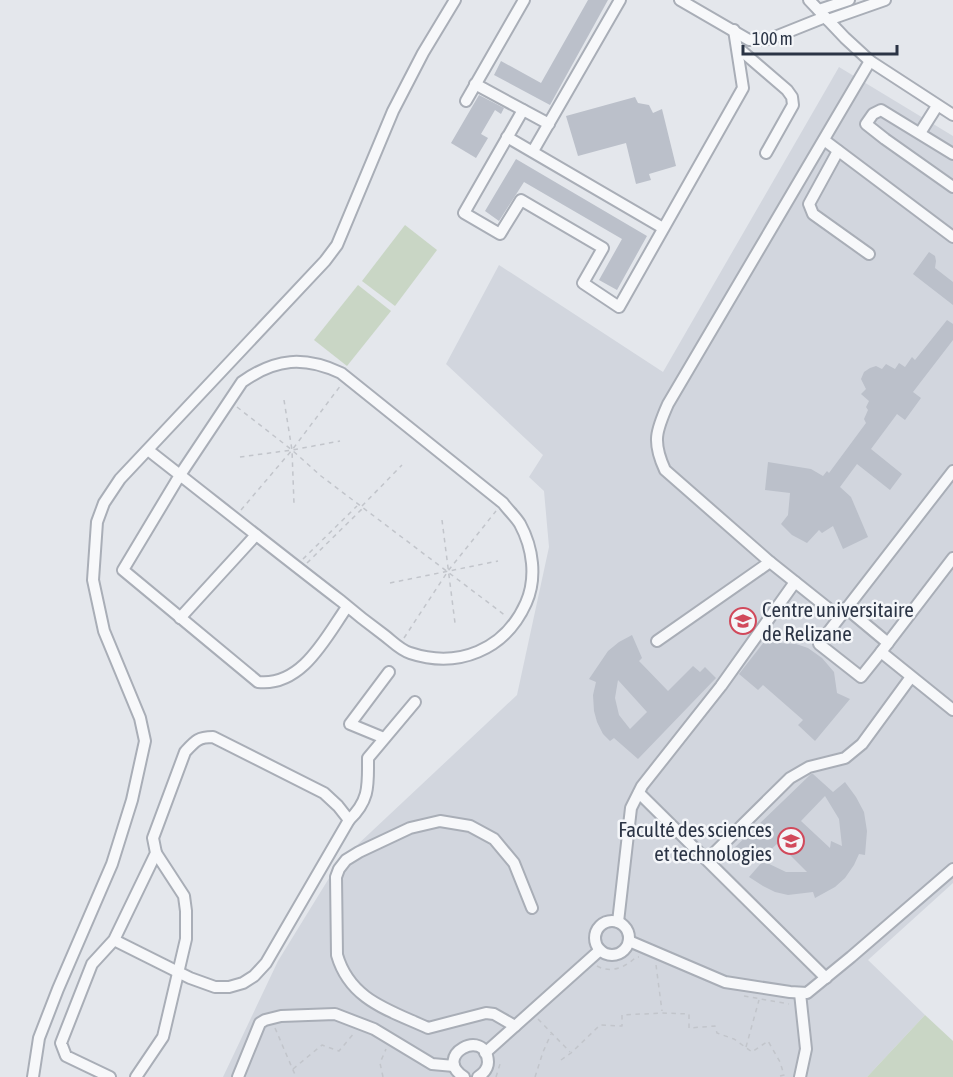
<svg xmlns="http://www.w3.org/2000/svg" width="953" height="1077" font-family="'Asap Condensed',sans-serif">
<rect width="100%" height="100%" fill="#e4e7ec"/>
<polygon fill="#d2d6de" points="839,67 953,136 953,883 868,960 925,1015 867,1077 223,1077 278,961 339,862 517,695 549,547 544,491 529,477 543,455 446,364 499,265 663,372"/>
<g fill="#c9d6c5">
<polygon points="405,225 437,250 395,306 362,281"/>
<polygon points="358,285 391,311 347,366 314,340"/>
<polygon points="925,1015 953,1041 953,1077 867,1077"/>
</g>
<g fill="#bbc0ca" fill-rule="evenodd">
<polygon points="588,0 608,0 550,105 494,75 501,61 541,83"/>
<polygon points="479,95 504,108 501,114 495,110 481,134 488,138 476,158 451,143"/>
<polygon points="635,97 638,103 649,105 653,113 662,109 676,166 649,174 651,180 636,184 626,143 578,156 566,116"/>
<polygon points="516,159 647,236 617,290 599,280 622,239 524,182 499,221 485,211"/>
<polygon points="929,252 935,256 936,261 935,268 953,282 953,305 913,274"/>
<polygon points="947,320 953,324 953,340 913,392 921,398 905,420 897,414 871,449 902,474 890,490 857,464 840,487 851,497 868,537 843,549 833,526 822,533 819,530 807,543 792,535 781,524 788,515 790,493 765,490 768,462 811,469 823,476 827,471 829,473 866,423 864,419 868,410 866,407 869,401 861,394 866,389 861,379 864,372 870,368 876,366 882,369 886,364 895,369 899,363 905,367 912,357 915,360"/>
<polygon points="771,633 779,643 796,644 808,648 822,658 834,672 837,693 850,699 815,741 798,725 803,720 763,685 758,690 739,674"/>
<path d="M632,635L642,658L639,661L668,691L693,666L700,672L705,667L716,678L638,759L614,738L610,741L603,734L597,722L594,711L593,695L596,682L589,679L608,651L619,642ZM618,680L647,712L630,729L619,715L615,698Z"/>
<path d="M811,774H813L833,792L845,782L856,797L864,812L867,831L865,855L859,854L854,865L845,878L835,887L815,898L813,892L788,895L775,892L763,886L749,877L763,861L786,872H807L778,843L757,862L743,863L732,850ZM825,796L839,819L842,846L831,841L830,848L801,821Z"/>
</g>
<g fill="none" stroke-linecap="round" stroke-linejoin="round">
<defs>
<g id="minor">
<polyline points="680,0 749,40 770,39 825,17"/>
<polyline points="809,0 845,38 870,61 953,115"/>
<polyline points="819,10 849,0"/>
<polyline points="828,20 885,0"/>
<polyline points="737,47 787,90 792,97 793,105 766,153"/>
<polyline points="475,84 549,124"/>
<polyline points="466,101 524,0"/>
<polyline points="523,110 464,213 500,234 521,200 603,248 583,283 619,307 743,88 734,30"/>
<polyline points="920,133 937,106"/>
<polyline points="507,137 663,228"/>
<polyline points="824,140 953,237"/>
<polyline points="533,151 620,0"/>
<polyline points="838,151 809,204 813,214 869,254"/>
<polyline points="953,154 881,110 873,114 866,124 885,139 953,187"/>
<path d="M148,450C212,500 276,551 341,601C355,613 369,624 384,635C392,641 400,650 410,653C458,669 505,650 526,603C537,578 533,548 520,524C516,517 508,510 503,503L341,373C304,356 276,358 242,382L180,475L123,570L258,682C302,687 326,637 347,607"/>
<polyline points="953,558 881,652 953,710"/>
<polyline points="846,608 888,643"/>
<path d="M839,617L770,562L665,470C652,442 656,431 668,404L870,61"/>
<polyline points="180,618 256,535"/>
<polyline points="657,641 770,562"/>
<polyline points="881,652 861,677 819,644 953,471"/>
<polyline points="384,738 350,724 389,672"/>
<polyline points="639,793 826,978"/>
<path d="M349,820C370,800 368,785 368,758L415,702"/>
<polyline points="710,857 790,778 809,767 845,758 862,744 911,677"/>
<circle cx="612" cy="938" r="17"/>
<polyline points="618,922 631,808 642,786 721,686 795,582"/>
<polyline points="629,941 725,982 790,992 807,993 851,957 953,869"/>
<path d="M515,1026L494,1014L486,1013L428,1028C389,1010 350,1000 337,955L336,877L339,869L346,860L359,852L410,828L440,821L470,826L494,839L514,863L532,908"/>
<polyline points="485,1053 600,950"/>
<polyline points="33,1077 39,1038 58,989 112,864 132,800 145,741 140,718 104,631 93,580 97,522 104,503 120,479 325,261 337,245 393,111 423,53 455,0"/>
<path d="M110,1077L66,1056L61,1043L92,964L114,940L156,853L153,838L185,752C195,741 198,737 213,737L324,793L338,806L349,820L266,963L254,976L243,983L229,987H215L190,978L114,940"/>
<polyline points="136,1077 163,1037 186,939 186,911 184,896 156,853"/>
<polyline points="238,1077 260,1023 265,1020 281,1016 335,1014 374,1029 432,1064 454,1066"/>
<path d="M464,1077C431,1056 486,1026 488,1062C488,1069 484,1073 478,1077"/>
<polyline points="800,1077 806,1049 800,993"/>
</g>
</defs>
<use href="#minor" stroke="#a9aeb7" stroke-width="14"/>
<g stroke="#c2c5cb" stroke-width="1.5" stroke-dasharray="4.5 4.5" stroke-linecap="butt">
<polyline points="284,400 292,450 294,504"/>
<polyline points="237,407 292,450 321,476 506,616"/>
<polyline points="240,457 292,450 340,441"/>
<polyline points="362,506 402,465"/>
<polyline points="241,510 292,450 341,385"/>
<polyline points="442,520 455,623"/>
<polyline points="303,559 357,506"/>
<polyline points="307,563 363,508"/>
<polyline points="390,583 498,561"/>
<polyline points="404,638 448,571 496,511"/>
<polyline points="656,965 662,1011"/>
<path d="M597,966C611,974 626,967 636,957H639"/>
<polyline points="744,996 789,1004"/>
<polyline points="538,1019 570,1052"/>
<polyline points="275,1028 296,1077"/>
<polyline points="746,1047 759,1000"/>
<polyline points="561,1060 571,1053 600,1025 622,1026 622,1015 662,1013 689,1014 689,1028 715,1026 717,1033 734,1039 752,1052 768,1041 780,1062 784,1075 776,1077"/>
<polyline points="293,1069 322,1045 339,1051 355,1032"/>
<polyline points="383,1077 380,1063 386,1049"/>
<polyline points="496,1077 500,1064 499,1061"/>
<polyline points="535,1077 543,1052 551,1034"/>
</g>
<use href="#minor" stroke="#f7f8fa" stroke-width="10"/>
</g>
<defs>
<symbol id="university-ring" viewBox="-11 -11 22 22"><circle r="9.5" fill="#f4f6f9" stroke="#d1495b" stroke-width="1.5"/><path d="M0-5L7-2L0 1L-7-2ZM-4 1L0 2.5L4 1V4Q0 6-4 4Z" fill="#d1495b"/></symbol>
</defs>
<g fill-rule="evenodd">
<use href="#university-ring" x="728" y="606" width="30" height="30"/>
<use href="#university-ring" x="776" y="826" width="30" height="30"/>
</g>
<g text-anchor="middle" dominant-baseline="central" stroke-width="5" stroke-linejoin="round" paint-order="stroke">
<g font-size="21" fill="#2b3445" stroke="#f4f6f9" text-anchor="start">
<text x="762" y="609">Centre universitaire<tspan x="762" dy="24">de Relizane</tspan></text>
<text x="772" y="829" text-anchor="end">Faculté des sciences<tspan x="772" dy="24">et technologies</tspan></text>
</g>
</g>
<path d="M743 45v9h154v-9" fill="none" stroke="#2b3445" stroke-width="3"/>
<text x="752" y="45" font-size="18" fill="#2b3445" stroke="#f4f6f9" stroke-width="4.5" paint-order="stroke">100 m</text>
</svg>
